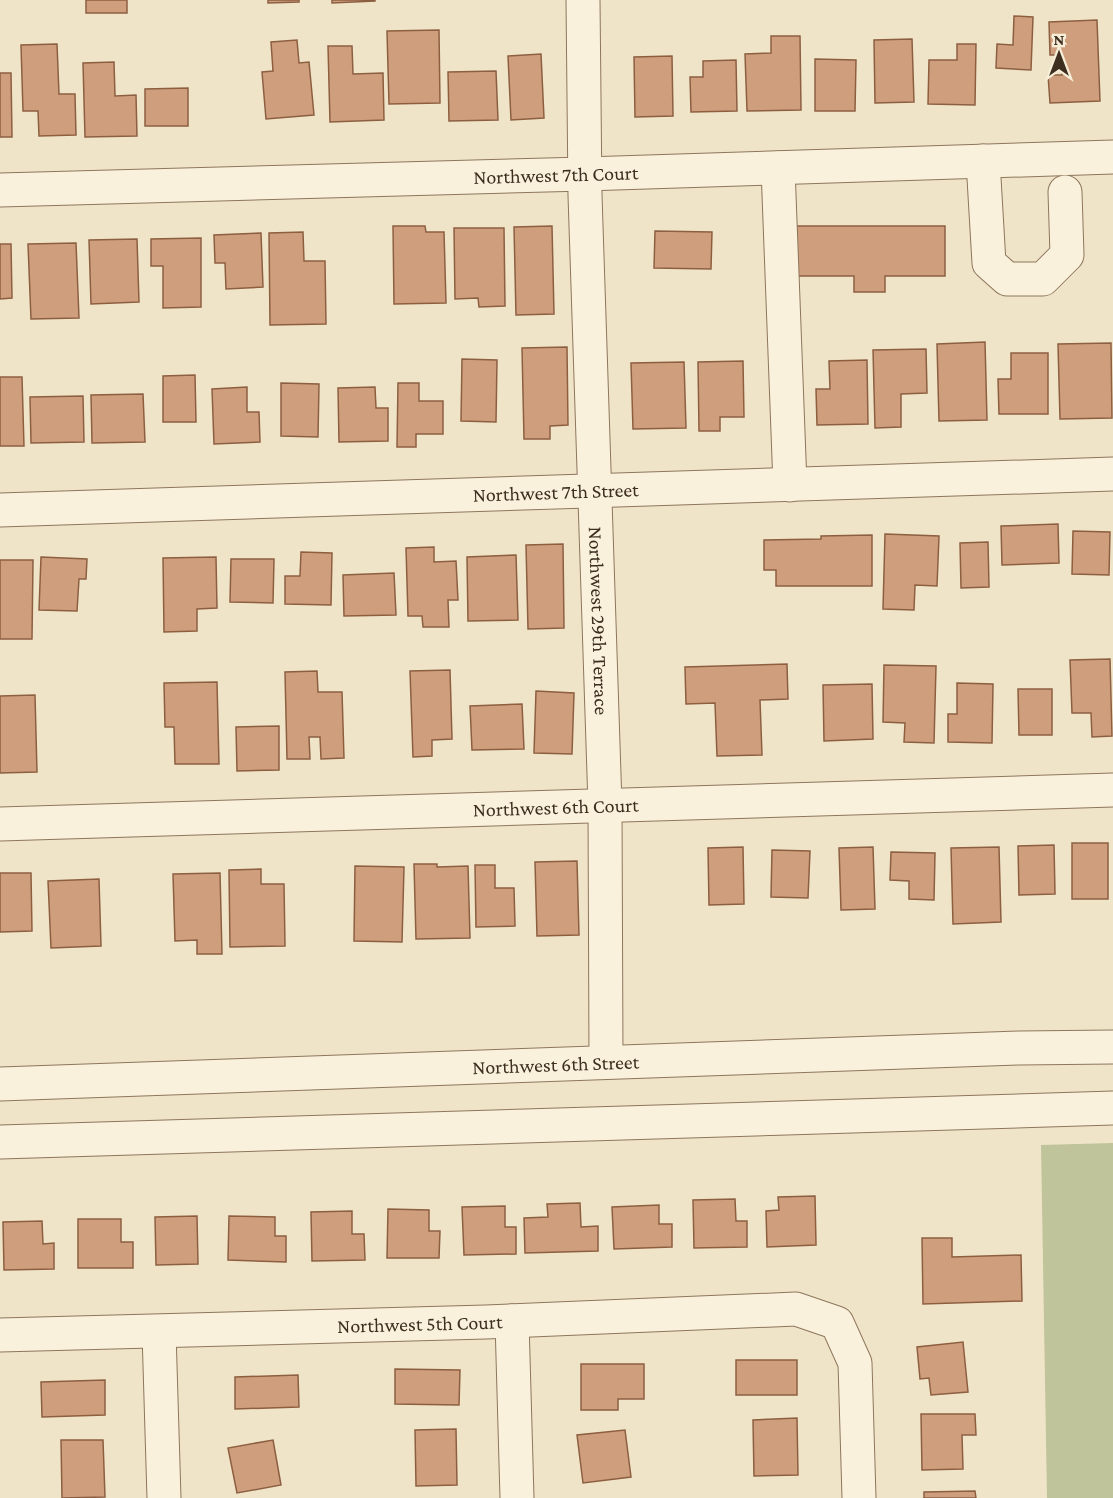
<svg xmlns="http://www.w3.org/2000/svg" width="1113" height="1498" font-family="'Crimson Pro',serif">
<rect width="100%" height="100%" fill="#f0e4c8"/>
<polygon fill="#bfc49a" points="1113,1143 1113,1498 1047,1498 1041,1145"/>
<g fill="#cf9f7d" stroke="#8d5f41" stroke-width="1.5">
<rect x="86" y="0" width="41" height="13"/>
<polygon points="268,0 299,0 299,2 268,3"/>
<polygon points="332,0 375,0 375,1 332,3"/>
<polygon points="1014,16 1033,17 1031,70 996,68 997,44 1013,45"/>
<polygon points="1097,20 1100,101 1050,103 1048,75 1062,75 1062,55 1050,55 1049,22"/>
<polygon points="439,30 440,103 389,104 387,31"/>
<polygon points="771,36 800,36 801,110 747,111 745,54 771,53"/>
<polygon points="912,39 914,102 875,103 874,40"/>
<polygon points="297,40 299,63 309,62 314,115 266,119 262,72 273,71 271,42"/>
<polygon points="57,44 59,94 75,94 76,135 39,136 38,111 23,111 21,45"/>
<polygon points="957,44 976,44 975,105 928,104 929,60 957,60"/>
<polygon points="328,46 352,46 353,74 383,73 384,120 330,122"/>
<polygon points="541,54 544,118 511,120 508,56"/>
<polygon points="672,56 673,116 635,117 634,57"/>
<polygon points="815,59 856,60 855,111 815,111"/>
<polygon points="736,60 737,111 691,112 690,77 703,77 703,61"/>
<polygon points="114,62 115,96 136,95 137,136 85,137 83,63"/>
<polygon points="496,71 498,120 449,121 448,72"/>
<polygon points="0,73 11,73 12,137 0,137"/>
<polygon points="188,88 188,126 145,126 145,89"/>
<polygon points="393,226 425,226 426,232 444,232 446,303 394,304"/>
<polygon points="552,226 554,314 516,315 514,227"/>
<polygon points="793,226 945,226 945,276 885,276 885,292 854,292 854,276 793,276"/>
<polygon points="454,228 504,228 505,306 479,307 478,298 455,299"/>
<polygon points="655,231 712,232 711,269 654,268"/>
<polygon points="303,232 304,261 325,261 326,324 270,325 269,233"/>
<polygon points="261,233 263,287 226,289 225,263 215,263 214,235"/>
<polygon points="201,238 201,307 163,308 163,266 151,266 151,239"/>
<polygon points="137,239 139,302 91,304 89,240"/>
<polygon points="76,243 79,318 31,319 28,244"/>
<polygon points="0,244 11,244 12,298 0,299"/>
<polygon points="985,342 987,420 939,421 937,344"/>
<polygon points="1111,343 1112,418 1060,419 1058,344"/>
<polygon points="567,347 568,425 550,426 550,439 524,439 522,348"/>
<polygon points="926,349 927,393 901,394 901,427 875,428 873,350"/>
<polygon points="1011,353 1048,353 1048,414 999,414 998,379 1011,379"/>
<polygon points="462,359 497,360 496,422 461,421"/>
<polygon points="867,360 868,424 817,425 816,389 830,389 829,361"/>
<polygon points="743,361 744,417 720,417 720,431 699,431 698,362"/>
<polygon points="684,362 686,428 633,429 631,363"/>
<polygon points="195,375 196,422 163,422 163,376"/>
<polygon points="0,377 22,377 24,446 0,446"/>
<polygon points="281,383 319,384 318,437 281,436"/>
<polygon points="398,383 419,383 419,401 443,401 443,434 416,434 416,447 397,447"/>
<polygon points="247,387 247,412 259,412 260,442 214,444 212,389"/>
<polygon points="375,387 376,408 388,408 388,441 339,442 338,388"/>
<polygon points="143,394 145,442 92,443 91,395"/>
<polygon points="83,396 84,442 31,443 30,397"/>
<polygon points="1058,524 1059,563 1002,565 1001,526"/>
<polygon points="1073,531 1110,532 1109,575 1072,574"/>
<polygon points="885,534 939,536 937,586 915,585 914,610 883,609"/>
<polygon points="872,535 872,586 776,586 776,570 764,570 764,540 821,539 821,536"/>
<polygon points="988,542 989,587 961,588 960,543"/>
<polygon points="563,544 564,628 528,629 526,545"/>
<polygon points="434,547 434,562 456,561 458,600 448,600 449,627 423,627 422,616 408,616 406,548"/>
<polygon points="301,552 332,553 331,605 285,604 285,576 300,576"/>
<polygon points="516,555 518,620 468,621 467,557"/>
<polygon points="41,557 87,559 86,579 79,579 77,611 39,610"/>
<polygon points="216,557 217,608 197,609 197,631 164,632 163,558"/>
<polygon points="231,559 274,559 273,603 230,602"/>
<polygon points="0,560 33,560 32,639 0,639"/>
<polygon points="394,573 396,615 344,616 343,575"/>
<polygon points="1110,659 1112,736 1092,737 1091,713 1072,713 1070,660"/>
<polygon points="787,664 788,699 760,700 762,755 717,756 715,703 686,704 685,667"/>
<polygon points="884,665 936,666 934,743 904,742 905,723 883,722"/>
<polygon points="450,670 452,739 432,740 432,756 413,757 410,671"/>
<polygon points="317,671 318,692 342,692 344,758 321,759 320,737 309,737 310,759 287,759 285,672"/>
<polygon points="217,682 219,764 175,764 174,727 165,727 164,683"/>
<polygon points="957,683 993,684 992,743 948,742 948,714 957,714"/>
<polygon points="872,684 873,739 824,741 823,685"/>
<polygon points="1018,689 1052,689 1052,735 1019,735"/>
<polygon points="536,691 574,693 572,754 534,753"/>
<polygon points="35,695 37,772 0,773 0,696"/>
<polygon points="522,704 524,749 472,750 470,706"/>
<polygon points="279,726 279,770 237,771 236,727"/>
<rect x="1072" y="843" width="36" height="56"/>
<polygon points="1054,845 1055,894 1019,895 1018,846"/>
<polygon points="743,847 744,904 709,905 708,848"/>
<polygon points="873,847 875,909 841,910 839,848"/>
<polygon points="999,847 1001,922 953,924 951,848"/>
<polygon points="772,850 810,851 808,898 771,897"/>
<polygon points="891,852 935,853 934,900 909,899 909,881 890,880"/>
<polygon points="577,861 579,935 537,936 535,862"/>
<polygon points="414,864 437,864 437,867 468,866 470,938 416,939"/>
<polygon points="475,865 495,865 495,888 514,888 515,926 476,927"/>
<polygon points="355,866 404,867 402,942 354,941"/>
<polygon points="261,869 261,884 284,884 285,946 230,947 229,870"/>
<polygon points="0,873 31,873 32,931 0,932"/>
<polygon points="220,873 222,954 197,954 197,940 175,941 173,874"/>
<polygon points="99,879 101,946 51,948 48,881"/>
<polygon points="815,1196 816,1245 767,1247 766,1211 779,1210 778,1197"/>
<polygon points="735,1199 736,1221 747,1221 747,1247 694,1248 693,1200"/>
<polygon points="580,1203 581,1227 598,1226 598,1251 525,1253 524,1218 548,1217 547,1204"/>
<polygon points="659,1205 659,1224 672,1224 672,1247 614,1249 612,1207"/>
<polygon points="505,1206 505,1227 516,1227 516,1254 464,1255 462,1207"/>
<polygon points="388,1209 429,1210 429,1231 440,1231 439,1258 387,1258"/>
<polygon points="352,1211 352,1234 364,1234 365,1260 312,1261 311,1212"/>
<polygon points="197,1216 198,1264 156,1265 155,1217"/>
<polygon points="229,1216 275,1217 275,1236 286,1236 286,1262 228,1260"/>
<polygon points="78,1219 121,1219 121,1242 133,1242 133,1268 78,1268"/>
<polygon points="42,1221 43,1244 54,1243 54,1269 4,1270 3,1222"/>
<polygon points="922,1238 952,1238 952,1257 1021,1255 1022,1301 923,1304"/>
<polygon points="963,1342 968,1392 931,1395 929,1378 920,1379 917,1347"/>
<rect x="736" y="1360" width="61" height="35"/>
<polygon points="581,1364 644,1364 644,1399 618,1399 618,1410 581,1410"/>
<polygon points="395,1369 460,1370 459,1405 395,1404"/>
<polygon points="298,1375 299,1407 235,1409 235,1377"/>
<polygon points="105,1380 105,1415 42,1417 41,1382"/>
<polygon points="921,1414 975,1414 976,1435 962,1435 963,1469 922,1470"/>
<polygon points="797,1418 798,1475 754,1476 753,1420"/>
<polygon points="456,1429 457,1485 416,1486 415,1430"/>
<polygon points="625,1430 631,1477 583,1483 577,1435"/>
<polygon points="61,1440 103,1440 105,1497 62,1498"/>
<polygon points="273,1440 281,1485 237,1493 228,1448"/>
<polygon points="975,1491 976,1498 924,1498 924,1492"/>
</g>
<g fill="none" stroke-linecap="round" stroke-linejoin="round">
<defs>
<g id="minor">
<path id="s1" d="M583,0L585,195L605,805L606,1062"/>
<polyline points="983,161 989,263 1007,279 1043,279 1067,255 1065,192"/>
<polyline points="778,168 790,485"/>
<path id="s2" d="M0,190L585,174L1113,157"/>
<path id="s3" d="M0,510L1113,474"/>
<path id="s4" d="M0,824L1113,790"/>
<path id="s5" d="M0,1084L1019,1048L1113,1047"/>
<polyline points="0,1142 1113,1108"/>
<polyline points="512,1321 517,1498"/>
<polyline points="159,1332 164,1498"/>
<path id="s6" d="M0,1335L486,1322L796,1309L837,1323L855,1363L859,1498"/>
</g>
</defs>
<use href="#minor" stroke="#8d765c" stroke-width="35"/>
<use href="#minor" stroke="#faf1dc" stroke-width="33"/>
</g>
<g text-anchor="middle" dominant-baseline="central" stroke-width="5" stroke-linejoin="round" paint-order="stroke">
<g font-size="20" fill="#3d2e20" stroke="#f7eed8">
<text stroke="none"><textPath href="#s2" startOffset="556">Northwest 7th Court</textPath></text>
<text stroke="none"><textPath href="#s3" startOffset="556">Northwest 7th Street</textPath></text>
<text stroke="none"><textPath href="#s1" startOffset="621">Northwest 29th Terrace</textPath></text>
<text stroke="none"><textPath href="#s4" startOffset="556">Northwest 6th Court</textPath></text>
<text stroke="none"><textPath href="#s5" startOffset="556">Northwest 6th Street</textPath></text>
<text stroke="none"><textPath href="#s6" startOffset="420">Northwest 5th Court</textPath></text>
</g>
</g>
<g transform="translate(1059 54)" stroke="#f7eed8" stroke-width="4.5" paint-order="stroke">
<path d="M0-4.5L10 22L0 15L-10 22Z" fill="#3d2e20"/>
<text y="-9" font-size="16" font-weight="bold" text-anchor="middle" fill="#3d2e20">N</text>
</g>
</svg>
